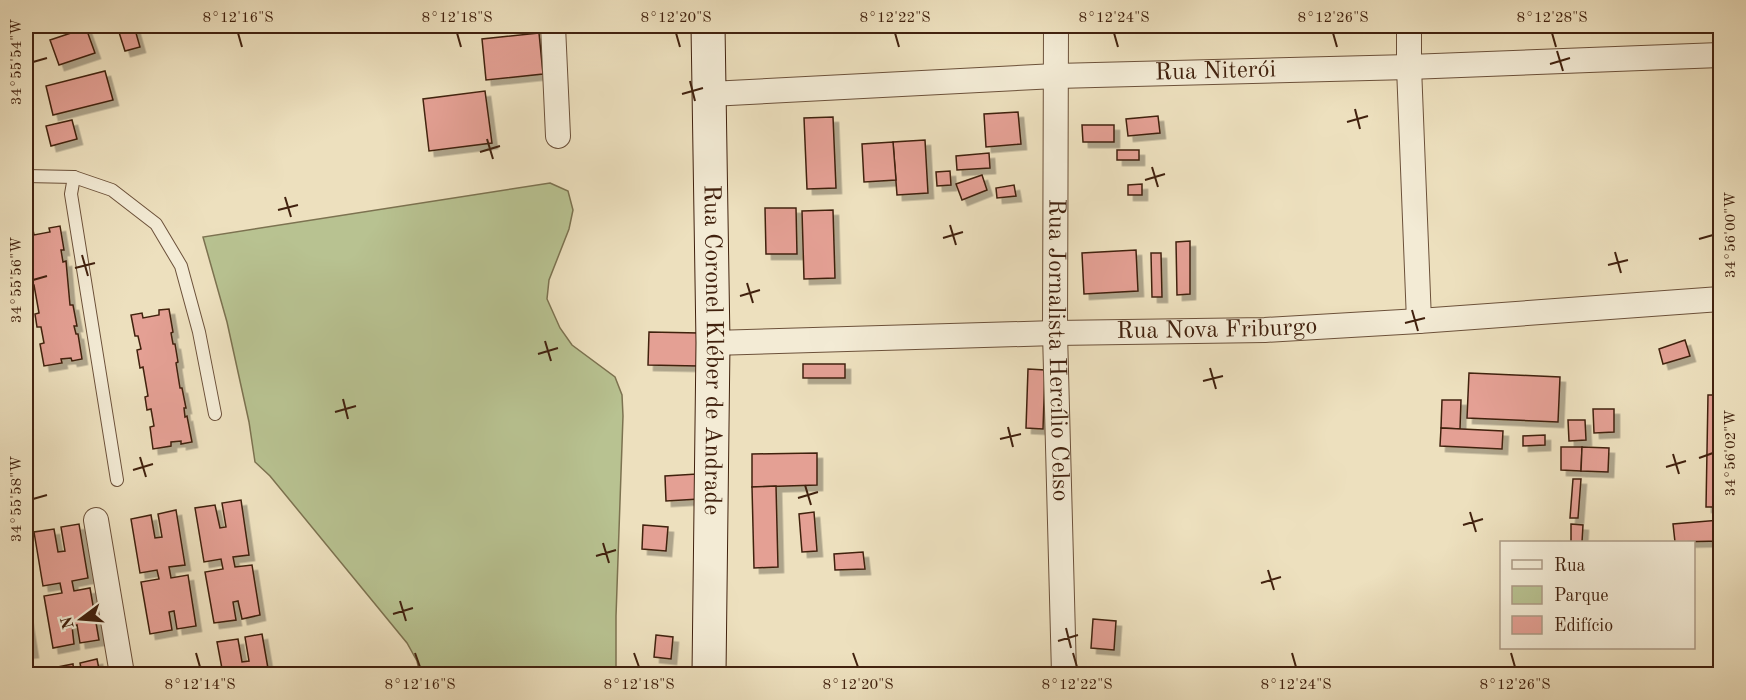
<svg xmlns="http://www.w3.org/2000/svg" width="1746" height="700" font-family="'Old Standard TT',serif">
<defs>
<filter id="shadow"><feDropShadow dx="5.5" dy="5.5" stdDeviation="0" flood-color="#0004"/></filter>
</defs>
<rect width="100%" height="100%" fill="#ede0be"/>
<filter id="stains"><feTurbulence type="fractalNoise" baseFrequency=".00333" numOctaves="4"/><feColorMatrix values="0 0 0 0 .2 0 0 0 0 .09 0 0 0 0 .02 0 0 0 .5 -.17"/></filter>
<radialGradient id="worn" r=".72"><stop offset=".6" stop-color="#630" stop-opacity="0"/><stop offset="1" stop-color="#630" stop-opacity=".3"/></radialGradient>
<polygon fill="#b8c291" stroke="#7c7250" stroke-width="1.5" points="550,183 568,191 573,210 569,229 549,280 547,299 560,328 572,345 615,377 622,395 623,416 616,616 616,674 420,674 417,661 407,643 270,476 255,462 249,422 227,322 203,237"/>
<g fill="#e4a094" stroke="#41210e" stroke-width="1.5" filter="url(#shadow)">
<polygon points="117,26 134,26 140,47 125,51"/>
<polygon points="86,28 95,53 59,65 50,40"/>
<polygon points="539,33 543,74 486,80 482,39"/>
<polygon points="105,71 113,100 53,115 46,86"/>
<polygon points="485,91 492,143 429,151 423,99"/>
<polygon points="1018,112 1021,144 986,147 984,114"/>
<polygon points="1158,116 1160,133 1128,136 1126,119"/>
<polygon points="833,117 836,188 807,189 804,118"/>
<polygon points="72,120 77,139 51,146 46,126"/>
<polygon points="1082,125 1114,125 1114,142 1083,142"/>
<polygon points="925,140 928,193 897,195 893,142"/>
<polygon points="893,142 896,180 864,182 862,144"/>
<rect x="1117" y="150" width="22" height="10"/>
<polygon points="989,153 990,168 957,170 956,156"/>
<polygon points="950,171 951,185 937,186 936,172"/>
<polygon points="982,175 987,190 962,200 956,184"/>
<polygon points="1142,184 1142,195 1128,195 1128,185"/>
<polygon points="1014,185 1016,196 997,198 996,188"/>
<polygon points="765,208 796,208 797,254 766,254"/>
<polygon points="833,210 835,278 804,279 802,211"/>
<polygon points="60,226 64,250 61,250 63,262 66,261 70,305 73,305 77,326 74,326 76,334 78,334 82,359 72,361 71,358 61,359 62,363 44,366 40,344 44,343 41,327 37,327 35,314 39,313 34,285 30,285 27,267 31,266 29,253 26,253 26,231 33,230 34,235 50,232 49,228"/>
<polygon points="1190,241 1190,294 1177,295 1176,242"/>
<polygon points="1136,250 1138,291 1084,294 1082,253"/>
<polygon points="1151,253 1161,253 1162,297 1152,297"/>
<polygon points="169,309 173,332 171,333 173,344 175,344 178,362 176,363 180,388 182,388 186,408 184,408 185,417 187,416 192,442 181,444 181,441 171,442 171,446 153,449 150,427 154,426 151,409 147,410 145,397 148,396 143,367 140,368 137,350 141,349 138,336 135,336 131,315 142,313 143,318 159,315 159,310"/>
<polygon points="649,332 699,333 698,366 648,365"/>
<polygon points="1685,340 1690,356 1663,364 1659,349"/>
<rect x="803" y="364" width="42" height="14"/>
<polygon points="1028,369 1045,370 1043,429 1026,428"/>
<polygon points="1469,373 1560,377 1558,422 1467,418"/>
<polygon points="1708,395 1720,395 1720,507 1706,507"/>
<polygon points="1442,400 1461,400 1460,429 1441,428"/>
<polygon points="1593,409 1614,409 1614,432 1594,433"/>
<polygon points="1568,420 1585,420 1586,440 1569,441"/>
<polygon points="1441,428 1503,431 1502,449 1440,446"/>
<polygon points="1545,435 1545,445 1523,446 1523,436"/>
<polygon points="1561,447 1582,447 1581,471 1561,470"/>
<polygon points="1582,447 1609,448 1608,472 1581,471"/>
<polygon points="817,453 817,485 752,487 752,454"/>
<polygon points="697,474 699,499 666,501 665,476"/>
<polygon points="1573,479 1581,479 1578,518 1570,518"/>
<polygon points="776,486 778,567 754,568 752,487"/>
<polygon points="241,500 249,555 233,557 235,567 252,565 260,615 242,619 238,601 233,602 236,620 214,623 205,572 223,569 221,559 204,562 195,508 215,505 220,528 226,527 222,503"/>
<polygon points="176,510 185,565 169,567 171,578 188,575 196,626 177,629 174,611 169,612 172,630 150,634 141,582 159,579 157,570 140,573 131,519 151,515 155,538 162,537 158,514"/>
<polygon points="814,512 817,551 802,552 799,514"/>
<polygon points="1720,520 1720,541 1675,542 1673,524"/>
<polygon points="79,524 88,578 72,581 74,591 90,588 99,640 80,643 77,625 72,626 74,644 53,648 44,596 62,593 60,583 43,586 34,532 54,529 58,552 65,551 61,527"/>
<polygon points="1571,524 1583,525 1582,542 1571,542"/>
<polygon points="643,525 668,527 666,551 642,549"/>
<polygon points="863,552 865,569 835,570 834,554"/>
<polygon points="26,609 33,652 26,653"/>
<polygon points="1093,619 1116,621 1114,650 1091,648"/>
<polygon points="262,634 269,674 223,674 217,642 238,639 242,662 249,661 245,637"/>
<polygon points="656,635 673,637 671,659 654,657"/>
<polygon points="97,659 100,674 82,674 80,663"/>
<polygon points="73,664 74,674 53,674 52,668"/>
</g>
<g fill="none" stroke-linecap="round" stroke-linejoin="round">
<defs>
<g id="service">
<polyline points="26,176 74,177 112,190 156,224 181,266 199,332 215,414"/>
<polyline points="74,177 71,194 117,480"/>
</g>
<g id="minor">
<polyline points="553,26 558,136"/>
<path id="s1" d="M1056,26L1055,333L1064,674"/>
<polyline points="1409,26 1409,67 1419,321"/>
<path id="s2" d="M710,94L1056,76L1409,67L1720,55"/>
<path id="s3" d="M713,343L1055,333L1265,330L1419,321L1720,299"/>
<polyline points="96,520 122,674"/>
</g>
<g id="secondary">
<path id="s4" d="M708,26L713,343L709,674"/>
</g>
</defs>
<use href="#service" stroke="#6c513a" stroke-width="14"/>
<use href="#minor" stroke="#6c513a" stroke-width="26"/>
<use href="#secondary" stroke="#41210e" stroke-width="35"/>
<use href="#service" stroke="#f3ebd5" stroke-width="12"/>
<use href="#minor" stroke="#f3ebd5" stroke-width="24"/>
<use href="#secondary" stroke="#f3ebd5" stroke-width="33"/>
</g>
<path fill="none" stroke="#41210e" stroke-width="2" d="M238,33L242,47M457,33L461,47M676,33L680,47M895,33L899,47M1114,33L1118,47M1333,33L1337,47M1552,33L1556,47M1557,51L1563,71M33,62L47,58M1550,64L1570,58M690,81L695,101M682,94L703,88M1355,109L1360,129M1347,122L1368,116M487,139L493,159M480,152L500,146M1152,167L1158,187M1145,180L1165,174M285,197L291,217M278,210L298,205M950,225L956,245M943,238L963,232M1699,239L1713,235M1615,252L1621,273M82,255L88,276M1608,265L1628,260M75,268L95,263M33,280L47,276M747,283L753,303M740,296L760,290M1412,310L1418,331M1405,323L1425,318M545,341L551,361M538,354L558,348M1210,368L1216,389M1203,381L1223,376M343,399L348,419M335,412L356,406M1008,427L1013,447M1000,439L1021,434M1673,454L1679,474M140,457L146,477M1699,458L1713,453M1666,467L1686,461M133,470L153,464M805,485L811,505M798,498L818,492M33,499L47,495M1470,512L1476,532M1463,525L1483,519M603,543L609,563M596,556L616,550M1268,570L1274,590M1261,583L1281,577M400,601L406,621M393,614L413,608M1066,628L1071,648M1058,641L1078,635M196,653L200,667M415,653L420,667M634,653L639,667M853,653L858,667M1073,653L1077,667M1292,653L1296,667M1511,653L1515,667"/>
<g text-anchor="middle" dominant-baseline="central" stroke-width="5" stroke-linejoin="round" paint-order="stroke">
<g font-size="24" fill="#41210e" stroke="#f3ebd5">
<text stroke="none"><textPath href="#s2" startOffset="506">Rua Niterói</textPath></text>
<text stroke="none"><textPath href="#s3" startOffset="504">Rua Nova Friburgo</textPath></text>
<text stroke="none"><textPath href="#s4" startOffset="324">Rua Coronel Kléber de Andrade</textPath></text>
<text stroke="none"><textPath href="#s1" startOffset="324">Rua Jornalista Hercílio Celso</textPath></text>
</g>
</g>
<rect width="1746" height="700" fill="none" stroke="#ede0be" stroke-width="66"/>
<rect x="1500" y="541" width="195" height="108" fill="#f3ebd5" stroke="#ac9a85" stroke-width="1.5"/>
<rect x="1512" y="560" width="30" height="9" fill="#f3ebd5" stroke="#ac9a85" stroke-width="1.5"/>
<text x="1554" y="571" font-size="18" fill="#41210e">Rua</text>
<rect x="1512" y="586" width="30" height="18" fill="#b8c291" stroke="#ac9a85" stroke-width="1.5"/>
<text x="1554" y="601" font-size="18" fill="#41210e">Parque</text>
<rect x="1512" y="616" width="30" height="18" fill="#e4a094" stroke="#ac9a85" stroke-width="1.5"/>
<text x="1554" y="631" font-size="18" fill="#41210e">Edifício</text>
<g transform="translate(81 619) rotate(254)" stroke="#f3ebd5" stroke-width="4.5" paint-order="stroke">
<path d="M0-4.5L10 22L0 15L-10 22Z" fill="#41210e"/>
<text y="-9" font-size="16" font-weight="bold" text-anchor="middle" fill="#41210e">N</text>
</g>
<rect x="33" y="33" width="1680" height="634" fill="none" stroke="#41210e" stroke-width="2"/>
<g font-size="15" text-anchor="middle" fill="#41210e">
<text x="238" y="22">8°12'16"S</text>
<text x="457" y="22">8°12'18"S</text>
<text x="676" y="22">8°12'20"S</text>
<text x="895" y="22">8°12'22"S</text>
<text x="1114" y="22">8°12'24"S</text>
<text x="1333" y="22">8°12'26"S</text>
<text x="1552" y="22">8°12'28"S</text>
<text transform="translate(16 62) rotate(-90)" y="5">34°55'54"W</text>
<text transform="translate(1730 235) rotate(-90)" y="5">34°56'00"W</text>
<text transform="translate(16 280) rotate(-90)" y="5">34°55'56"W</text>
<text transform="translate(1730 453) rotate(-90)" y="5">34°56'02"W</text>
<text transform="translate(16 499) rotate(-90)" y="5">34°55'58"W</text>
<text x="200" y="689">8°12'14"S</text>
<text x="420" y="689">8°12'16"S</text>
<text x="639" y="689">8°12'18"S</text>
<text x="858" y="689">8°12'20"S</text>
<text x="1077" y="689">8°12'22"S</text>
<text x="1296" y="689">8°12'24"S</text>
<text x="1515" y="689">8°12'26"S</text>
</g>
<rect width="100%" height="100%" filter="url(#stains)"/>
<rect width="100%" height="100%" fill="url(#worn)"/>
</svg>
